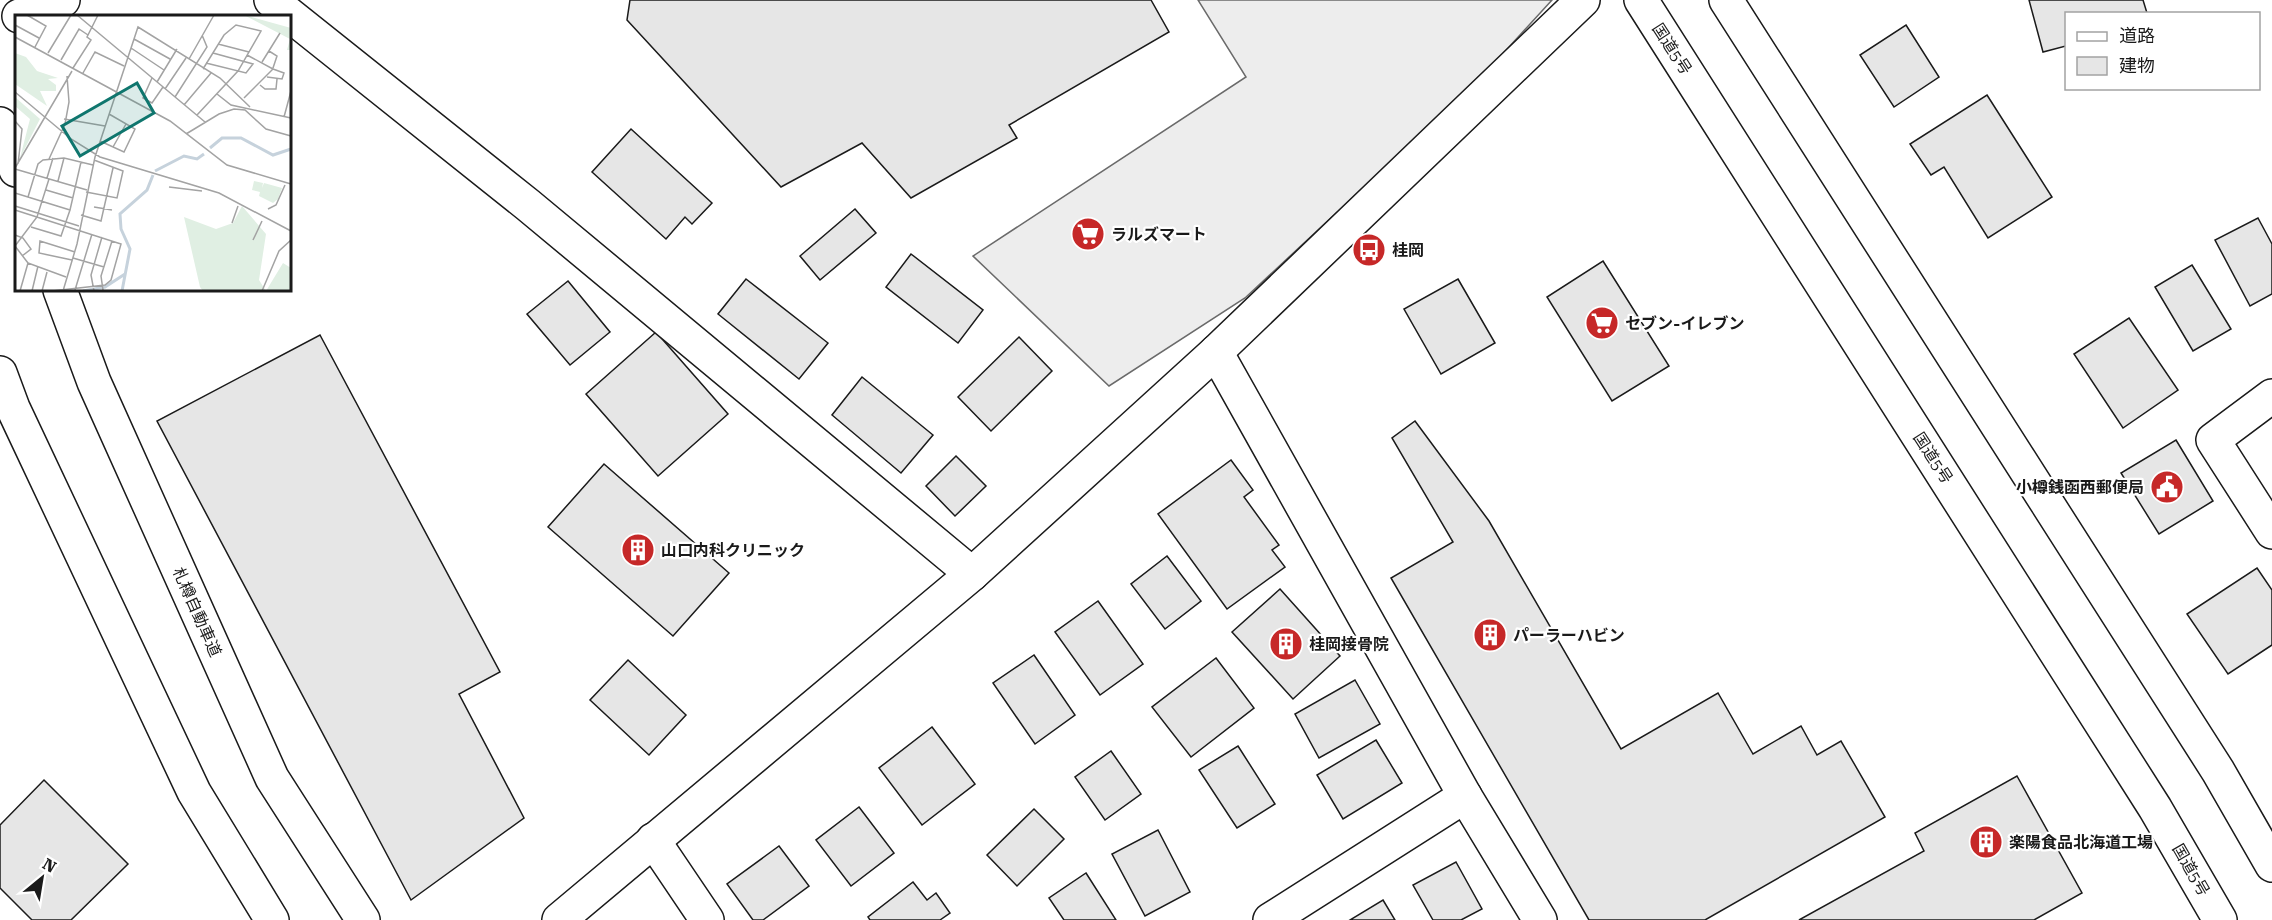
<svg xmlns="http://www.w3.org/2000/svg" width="2272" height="920" font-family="'Roboto Serif','Noto Sans JP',serif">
<rect width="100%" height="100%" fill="#fff"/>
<polygon fill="#ededed" stroke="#6a6a6a" stroke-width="1.5" points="1198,0 1552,0 1478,81 1245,298 1109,386 973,256 1246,77"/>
<g fill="#e6e6e6" stroke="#1a1a1a" stroke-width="1.5">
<polygon points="630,0 1151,0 1169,32 1009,125 1017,138 911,198 862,143 781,187 627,20"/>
<polygon points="2029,0 2143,0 2147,13 2066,14 2066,46 2043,52"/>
<polygon points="1906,25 1939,77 1894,107 1860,55"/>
<polygon points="1987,95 2052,197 1988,238 1944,167 1931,175 1910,144"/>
<polygon points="631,129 712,203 692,224 685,217 666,239 592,172"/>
<polygon points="855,209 876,233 820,280 800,256"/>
<polygon points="2258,218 2272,244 2272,294 2250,306 2215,240"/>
<polygon points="911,254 983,310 958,343 886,287"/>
<polygon points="1603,261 1669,366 1612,401 1547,297"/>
<polygon points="2192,265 2231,329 2193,351 2155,287"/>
<polygon points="746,279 828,343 799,379 718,314"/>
<polygon points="1458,279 1495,343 1441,374 1404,309"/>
<polygon points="568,281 610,332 570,365 527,314"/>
<polygon points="2129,318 2178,390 2123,428 2074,354"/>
<polygon points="656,332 728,414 658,476 586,394"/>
<polygon points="320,335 500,672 459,694 524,818 411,900 157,421"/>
<polygon points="1019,337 1052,371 991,431 958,397"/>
<polygon points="862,377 933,435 901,473 832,415"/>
<polygon points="1415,421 1489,521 1621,749 1718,693 1753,754 1801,726 1817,755 1841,741 1885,817 1705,920 1589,920 1391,578 1453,542 1392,438"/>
<polygon points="2176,440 2213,501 2159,534 2121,473"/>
<polygon points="956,456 986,486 955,516 926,486"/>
<polygon points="1231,460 1253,490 1244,497 1279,545 1272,550 1285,567 1227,609 1158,514"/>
<polygon points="604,464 729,573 673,636 548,527"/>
<polygon points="1167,556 1201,601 1165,629 1131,584"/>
<polygon points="2257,568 2272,590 2272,645 2228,674 2187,614"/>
<polygon points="1280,589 1340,656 1293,699 1232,632"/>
<polygon points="1098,601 1143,664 1100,695 1055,632"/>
<polygon points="1034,655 1075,715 1035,744 993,683"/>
<polygon points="1216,658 1254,708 1191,757 1152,707"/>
<polygon points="628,660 686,715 649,755 590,700"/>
<polygon points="1355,680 1380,724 1319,758 1295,714"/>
<polygon points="932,727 975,784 922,825 879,768"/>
<polygon points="1376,740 1402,783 1343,819 1317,775"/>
<polygon points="1238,746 1275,804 1237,828 1199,770"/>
<polygon points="1111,751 1141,794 1105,820 1075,777"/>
<polygon points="2017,776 2082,893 2034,920 1799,920 1924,851 1915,833"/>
<polygon points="44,780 128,864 71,920 32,920 0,888 0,825"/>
<polygon points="859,807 894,853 851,886 816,840"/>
<polygon points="1034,809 1064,839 1017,886 987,855"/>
<polygon points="1158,830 1190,892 1145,916 1112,854"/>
<polygon points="779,846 809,886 763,920 753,920 727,884"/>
<polygon points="1456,862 1482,909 1461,920 1433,920 1413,885"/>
<polygon points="1086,873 1116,920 1064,920 1049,898"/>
<polygon points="913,882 927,900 936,893 950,913 940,920 870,920 868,917"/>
<polygon points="1383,900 1395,920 1350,920"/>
</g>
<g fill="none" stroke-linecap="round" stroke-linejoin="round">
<defs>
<g id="minor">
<polyline points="271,0 528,205 972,574"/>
<polyline points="19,16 63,0"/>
<polyline points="1216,352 1465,796 1540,920"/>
<polyline points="2272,396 2213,440 2272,532"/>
<polyline points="653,840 707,920"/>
<polyline points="1270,920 1465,796"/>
</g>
<polyline id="tertiary" points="559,920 972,574 1216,352 1583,0"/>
<g id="trunk">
<polyline points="1641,0 2155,808 2220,920"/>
<polyline points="1726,0 2218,771 2272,865"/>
</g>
<g id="motorway">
<polyline points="0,124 16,170"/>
<polyline points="60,290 94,382 272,778 363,920"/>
<polyline points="0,373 13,408 194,792 272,920"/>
</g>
</defs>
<use href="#minor" stroke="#1a1a1a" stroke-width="36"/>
<use href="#tertiary" stroke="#1a1a1a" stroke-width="36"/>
<use href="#trunk" stroke="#1a1a1a" stroke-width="36"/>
<use href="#motorway" stroke="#1a1a1a" stroke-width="36"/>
<use href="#minor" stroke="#fff" stroke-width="33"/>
<use href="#tertiary" stroke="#fff" stroke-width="33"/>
<use href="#trunk" stroke="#fff" stroke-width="33"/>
<use href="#motorway" stroke="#fff" stroke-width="33"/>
</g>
<defs>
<symbol id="supermarket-disc" viewBox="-11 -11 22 22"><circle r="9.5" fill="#c62828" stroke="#fff"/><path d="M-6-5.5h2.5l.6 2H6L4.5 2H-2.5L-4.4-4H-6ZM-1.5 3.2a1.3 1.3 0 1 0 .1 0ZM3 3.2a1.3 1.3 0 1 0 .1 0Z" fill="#fff"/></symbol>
<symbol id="bus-disc" viewBox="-11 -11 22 22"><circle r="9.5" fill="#c62828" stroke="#fff"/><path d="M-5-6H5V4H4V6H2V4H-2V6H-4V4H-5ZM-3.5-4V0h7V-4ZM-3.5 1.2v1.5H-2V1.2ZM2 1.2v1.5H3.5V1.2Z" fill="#fff"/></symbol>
<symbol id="civic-disc" viewBox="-11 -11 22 22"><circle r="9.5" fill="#c62828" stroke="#fff"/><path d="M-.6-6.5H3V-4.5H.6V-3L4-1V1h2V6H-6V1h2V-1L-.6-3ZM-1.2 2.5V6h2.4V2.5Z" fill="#fff"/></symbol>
<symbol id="building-disc" viewBox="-11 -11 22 22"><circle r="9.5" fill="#c62828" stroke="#fff"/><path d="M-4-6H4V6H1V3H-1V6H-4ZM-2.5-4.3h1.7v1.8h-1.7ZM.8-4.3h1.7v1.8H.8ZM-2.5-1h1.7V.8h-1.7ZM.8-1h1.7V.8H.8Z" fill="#fff"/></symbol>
</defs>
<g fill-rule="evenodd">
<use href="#supermarket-disc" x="1069" y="215" width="38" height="38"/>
<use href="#bus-disc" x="1350" y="231" width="38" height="38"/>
<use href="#supermarket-disc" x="1583" y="304" width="38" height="38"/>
<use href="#civic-disc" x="2148" y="468" width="38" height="38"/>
<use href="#building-disc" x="619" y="531" width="38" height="38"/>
<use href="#building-disc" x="1471" y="616" width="38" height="38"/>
<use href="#building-disc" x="1267" y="625" width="38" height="38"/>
<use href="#building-disc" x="1967" y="823" width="38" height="38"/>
</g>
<g text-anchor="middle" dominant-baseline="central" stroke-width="4.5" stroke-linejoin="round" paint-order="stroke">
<g font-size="16" fill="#1a1a1a" stroke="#fff">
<text transform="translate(1672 49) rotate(57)">国道5号</text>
<text transform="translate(1933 458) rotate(57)">国道5号</text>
<text transform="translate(197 612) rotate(66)">札樽自動車道</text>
<text transform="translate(2191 870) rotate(60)">国道5号</text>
</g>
<g font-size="16" font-weight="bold" fill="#1a1a1a" stroke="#fff" text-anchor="start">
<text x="1111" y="234">ラルズマート</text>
<text x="1392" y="250">桂岡</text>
<text x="1625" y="323">セブン-イレブン</text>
<text x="2144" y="487" text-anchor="end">小樽銭函西郵便局</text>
<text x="661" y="550">山口内科クリニック</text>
<text x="1513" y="635">パーラーハビン</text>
<text x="1309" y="644">桂岡接骨院</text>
<text x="2009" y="842">楽陽食品北海道工場</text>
</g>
</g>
<g transform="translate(15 15)">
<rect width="276" height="276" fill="#fff"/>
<path d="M229,0L276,13V35H272L275,24ZM0,38L11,42L22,56L43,63L33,64L41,70V76H25L32,91L0,69ZM0,82L25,104L5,143L15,104L0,91ZM239,166L248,168L247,173L249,168L267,173L263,184L258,188L244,181L245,177L237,175ZM227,191L251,219L244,265L251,276L268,248L276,253V276H188L185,272L169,202L201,214L218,208Z" fill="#e0efe3"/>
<path fill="none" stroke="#c6d2dc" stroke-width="3" d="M195,133L207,123H226L258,140L276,134M140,156L169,141L182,144L189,139M68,276L90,272L110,259M107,276L115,234L106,214L105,199L132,175L138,160"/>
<path fill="none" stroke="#a3a3a3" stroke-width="1.5" d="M12,0L31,11L20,32M62,0L190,107M0,10L24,23M0,22L155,106L212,150L276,169M119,24L155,44M203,29L234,37M116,33L149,55M254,36L262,41L258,53M33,38L56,0M174,44L199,0M46,45L64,14L73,20M247,47L265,18M191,48L231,58L238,49L198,38M58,53L76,25L72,22L83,0M68,58L80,37L109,51M252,62L267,64L269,58L258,54M137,63L128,83L137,88L148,72M142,67L162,34M245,70L250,74H261L262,64M150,74L171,43M0,77L56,124L85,142L204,178L276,216M202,79L216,90L276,103M160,82L192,32L187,20M229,83L258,54L232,40M169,90L196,58M182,100L223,56L246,16L221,10L209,20L188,54M269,102L276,76M49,104L90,111M0,106L7,114L3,149M171,119L204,99L219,94L230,95L251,114L276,121M85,126L109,137L120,114L94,99M98,132L111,109M34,144L50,109L54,87L52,61M0,153L57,56M0,154L72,175M32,163L38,143M43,166L49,143M154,172L187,176M31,175L58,183M71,177L102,183L108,156L79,145M0,178L55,195L66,147M13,182L23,149L28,145L49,143L78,150M0,191L64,211M79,192L97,195M253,194L261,190L270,170M0,195L106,229L96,265L90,270L37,276M66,200L86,206L98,153M217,208L223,191M16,212L46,221L55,195M0,220L8,223L16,234L7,241M238,225L247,206M0,231L22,202L34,164M0,231L13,248M58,243L89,252M57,245L24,238L25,226L60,237M60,275L77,219M88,275L86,261L97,226M5,276L13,248L51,262M17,276L23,251M27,276L32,257M48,276L62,229L80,142L123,12L205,63L235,92M79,276L76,260L87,222M247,276L264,236L276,225"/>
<path fill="#0f766e" fill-opacity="0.15" stroke="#0f766e" stroke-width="3" d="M122,68L139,98L65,141L47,111Z"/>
<rect width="276" height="276" fill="none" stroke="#1a1a1a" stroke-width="3"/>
</g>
<rect x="2065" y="12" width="195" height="78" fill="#ffffff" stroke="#a3a3a3" stroke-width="1.5"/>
<rect x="2077" y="32" width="30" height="9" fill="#ffffff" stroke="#a3a3a3" stroke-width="1.5"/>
<text x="2119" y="42" font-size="18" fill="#1a1a1a">道路</text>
<rect x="2077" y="57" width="30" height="18" fill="#e6e6e6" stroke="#a3a3a3" stroke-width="1.5"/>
<text x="2119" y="72" font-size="18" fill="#1a1a1a">建物</text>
<g transform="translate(42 878) rotate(30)" stroke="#ffffff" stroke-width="4.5" paint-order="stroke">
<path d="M0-4.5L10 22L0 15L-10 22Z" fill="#1a1a1a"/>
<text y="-9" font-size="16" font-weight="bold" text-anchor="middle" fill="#1a1a1a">N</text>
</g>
</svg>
